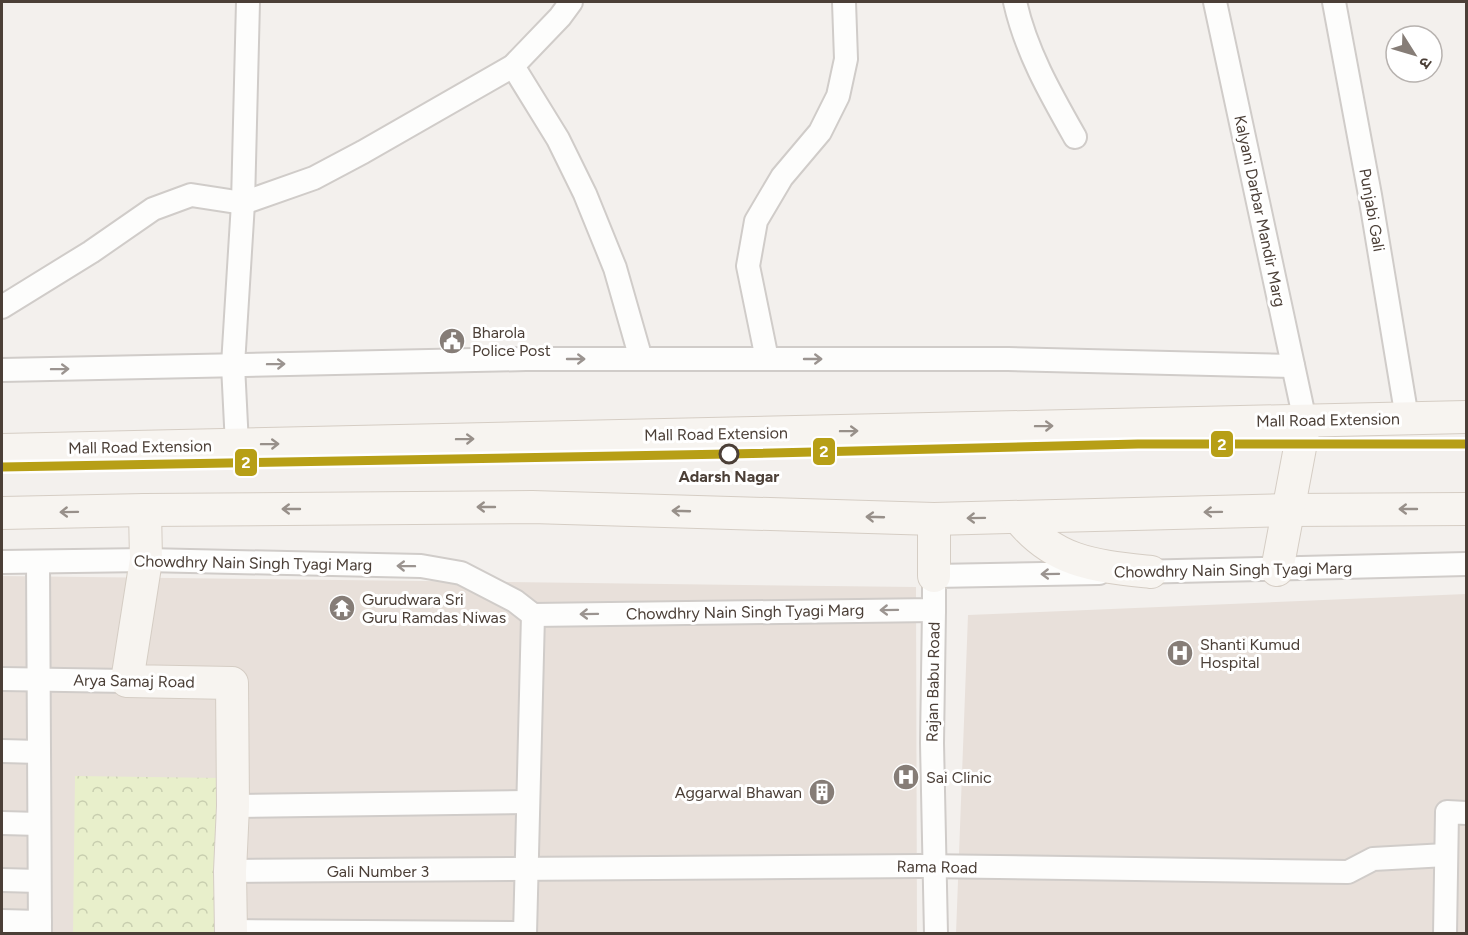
<svg xmlns="http://www.w3.org/2000/svg" width="1468" height="935" font-family="Figtree,'Noto Sans Devanagari',sans-serif">
<defs>
<pattern id="forest-crowns" width="20" height="18" patternUnits="userSpaceOnUse" patternTransform="scale(1.5)"><rect width="20" height="18" fill="#e8efcb"/><path d="M2 6a3 3 0 1 1 6 0M12 15a3 3 0 1 1 6 0" fill="none" stroke="#c8ceaf"/></pattern>
</defs>
<rect width="100%" height="100%" fill="#f3f0ed"/>
<g fill="#e8e0da">
<polygon points="2,576 916,587 917,933 2,934"/>
<polygon points="1466,594 1466,933 956,934 968,615"/>
</g>
<polygon fill="url(#forest-crowns)" points="75,776 220,778 217,933 73,934"/>
<g fill="none" stroke-linecap="round" stroke-linejoin="round">
<defs>
<g id="street">
<path d="M1015,2C1026,51 1050,93 1075,137"/>
<polyline points="1215,2 1305,421"/>
<polyline points="1334,2 1370,195 1407,418"/>
<polyline points="513,66 558,139 585,194 615,268 641,359"/>
<polyline points="2,307 91,252 153,209 191,195 243,203 314,178 363,152 513,66 560,17 571,2"/>
<polyline points="767,359 748,266 756,221 782,177 820,132 838,96 846,59 844,2"/>
<polyline points="2,370 526,359 1008,359 1293,366"/>
<polyline points="237,445 233,365 243,203 248,2"/>
<polyline points="2,562 146,560 421,566 461,573 515,601 533,615 934,610 934,576 1099,573"/>
<polyline points="38,563 40,934"/>
<polyline points="1135,572 1466,564"/>
<polyline points="934,610 932,743 936,934"/>
<polyline points="2,679 127,681"/>
<polyline points="2,751 39,752"/>
<polyline points="233,806 528,802"/>
<polyline points="2,823 39,824"/>
<polyline points="230,871 920,866 1348,872 1373,859 1446,855"/>
<polyline points="2,880 39,881"/>
<polyline points="2,921 40,922"/>
<polyline points="231,931 525,933"/>
<polyline points="525,934 533,615"/>
<polyline points="1445,934 1447,812 1466,813"/>
</g>
<g id="secondary">
<polyline points="2,450 1466,417"/>
<polyline points="145,510 146,560 127,681 232,683 233,806 230,871 231,934"/>
<polyline points="2,513 145,510 532,507 934,519 1288,510 1466,509"/>
<path d="M1018,517C1054,563 1096,566 1151,572"/>
<polyline points="1277,570 1305,421"/>
<polyline points="934,576 934,519"/>
</g>
</defs>
<use href="#street" stroke="#d0ccc9" stroke-width="26"/>
<use href="#secondary" stroke="#d5cdc4" stroke-width="34"/>
<use href="#street" stroke="#fdfdfc" stroke-width="22"/>
<use href="#secondary" stroke="#f7f4f0" stroke-width="32"/>
<defs>
<polyline id="metro-1" points="2,467 729,454 1138,444 1466,444"/>
</defs>
<use href="#metro-1" stroke="#fff" stroke-width="14"/>
<use href="#metro-1" stroke="#b79f16" stroke-width="9"/>
</g>
<defs><path id="oneway-shaft" d="M-6 0H5M1.5-3L5.5 0L1.5 3" fill="none" stroke-width="1.6" stroke-linecap="round" stroke-linejoin="round" transform="scale(1.5)"/></defs>
<g stroke="#9b9490">
<use href="#oneway-shaft" transform="translate(576 359)"/>
<use href="#oneway-shaft" transform="translate(813 359)"/>
<use href="#oneway-shaft" transform="translate(276 364) rotate(-1)"/>
<use href="#oneway-shaft" transform="translate(60 369) rotate(-1)"/>
<use href="#oneway-shaft" transform="translate(406 566) rotate(-179)"/>
<use href="#oneway-shaft" transform="translate(1050 574) rotate(179)"/>
<use href="#oneway-shaft" transform="translate(889 610) rotate(179)"/>
<use href="#oneway-shaft" transform="translate(589 614) rotate(179)"/>
</g>
<g stroke="#98908a">
<use href="#oneway-shaft" transform="translate(1044 426) rotate(-1)"/>
<use href="#oneway-shaft" transform="translate(849 431) rotate(-1)"/>
<use href="#oneway-shaft" transform="translate(465 439) rotate(-1)"/>
<use href="#oneway-shaft" transform="translate(270 444) rotate(-1)"/>
<use href="#oneway-shaft" transform="translate(486 507) rotate(180)"/>
<use href="#oneway-shaft" transform="translate(291 509) rotate(180)"/>
<use href="#oneway-shaft" transform="translate(1408 509) rotate(180)"/>
<use href="#oneway-shaft" transform="translate(681 511) rotate(-178)"/>
<use href="#oneway-shaft" transform="translate(69 512) rotate(179)"/>
<use href="#oneway-shaft" transform="translate(1213 512) rotate(179)"/>
<use href="#oneway-shaft" transform="translate(875 517) rotate(-178)"/>
<use href="#oneway-shaft" transform="translate(976 518) rotate(179)"/>
</g>
<defs>
<symbol id="civic-disc" viewBox="-11 -11 22 22"><circle r="9.5" fill="#867d77" stroke="#fff"/><path d="M-.6-6.5H3V-4.5H.6V-3L4-1V1h2V6H-6V1h2V-1L-.6-3ZM-1.2 2.5V6h2.4V2.5Z" fill="#fff"/></symbol>
<symbol id="temple-disc" viewBox="-11 -11 22 22"><circle r="9.5" fill="#867d77" stroke="#fff"/><path d="M0-6L5-2H3V0L6.5 2.5H4V6H1.5V3h-3V6H-4V2.5H-6.5L-3 0V-2H-5Z" fill="#fff"/></symbol>
<symbol id="hospital-disc" viewBox="-11 -11 22 22"><circle r="9.5" fill="#867d77" stroke="#fff"/><path d="M-5-5h3v3.5h4V-5h3V5h-3V1.5h-4V5h-3Z" fill="#fff"/></symbol>
<symbol id="building-disc" viewBox="-11 -11 22 22"><circle r="9.5" fill="#867d77" stroke="#fff"/><path d="M-4-6H4V6H1V3H-1V6H-4ZM-2.5-4.3h1.7v1.8h-1.7ZM.8-4.3h1.7v1.8H.8ZM-2.5-1h1.7V.8h-1.7ZM.8-1h1.7V.8H.8Z" fill="#fff"/></symbol>
</defs>
<g fill-rule="evenodd">
<use href="#civic-disc" x="437" y="326" width="30" height="30"/>
<use href="#temple-disc" x="327" y="593" width="30" height="30"/>
<use href="#hospital-disc" x="1165" y="638" width="30" height="30"/>
<use href="#hospital-disc" x="891" y="762" width="30" height="30"/>
<use href="#building-disc" x="807" y="777" width="30" height="30"/>
</g>
<circle fill="#fff" stroke="#4b3f37" stroke-width="3" cx="729" cy="454" r="9"/>
<g text-anchor="middle" dominant-baseline="central" stroke-width="6" stroke-linejoin="round" paint-order="stroke">
<g font-size="16" fill="#4b3f37" stroke="#fff">
<text transform="translate(1372 210) rotate(80)">Punjabi Gali</text>
<text transform="translate(1260 211) rotate(78)">Kalyani Darbar Mandir Marg</text>
<text transform="translate(1328 420) rotate(-1)">Mall Road Extension</text>
<text transform="translate(716 434) rotate(-1)">Mall Road Extension</text>
<text transform="translate(140 447) rotate(-1)">Mall Road Extension</text>
<text transform="translate(253 563) rotate(1)">Chowdhry Nain Singh Tyagi Marg</text>
<text transform="translate(1233 570) rotate(-1)">Chowdhry Nain Singh Tyagi Marg</text>
<text transform="translate(745 612) rotate(-1)">Chowdhry Nain Singh Tyagi Marg</text>
<text transform="translate(134 681) rotate(1)">Arya Samaj Road</text>
<text transform="translate(933 682) rotate(-89)">Rajan Babu Road</text>
<text transform="translate(937 867) rotate(1)">Rama Road</text>
<text x="378" y="871">Gali Number 3</text>
</g>
<g font-size="16" fill="#4b3f37" stroke="#fff" text-anchor="start">
<text x="472" y="332">Bharola<tspan x="472" dy="18">Police Post</tspan></text>
<text x="362" y="599">Gurudwara Sri<tspan x="362" dy="18">Guru Ramdas Niwas</tspan></text>
<text x="1200" y="644">Shanti Kumud<tspan x="1200" dy="18">Hospital</tspan></text>
<text x="926" y="777">Sai Clinic</text>
<text x="802" y="792" text-anchor="end">Aggarwal Bhawan</text>
</g>
<g font-size="16" font-weight="bold" fill="#4b3f37" stroke="#fff">
<text x="729" y="476">Adarsh Nagar</text>
</g>
</g>
<g stroke="#fff" stroke-width="2">
<rect x="1210" y="430" width="24" height="28" rx="6" fill="#b79f16"/>
<rect x="812" y="437" width="24" height="29" rx="6" fill="#b79f16"/>
<rect x="234" y="448" width="24" height="29" rx="6" fill="#b79f16"/>
</g>
<g font-size="16" text-anchor="middle" font-weight="bold" fill="#fff">
<text x="1222" y="450">2</text>
<text x="824" y="457">2</text>
<text x="246" y="468">2</text>
</g>
<rect width="1468" height="935" fill="none" stroke="#4b3f37" stroke-width="6"/>
<g transform="translate(1414 54) rotate(127)"><circle r="28" fill="#ffffff" stroke="#b7b2af" stroke-width="1.5"/>
<path d="M0-4.5L10 22L0 15L-10 22Z" fill="#867d77"/>
<text y="-9" font-size="16" font-weight="bold" text-anchor="middle" fill="#4b3f37">उ</text>
</g>
</svg>
